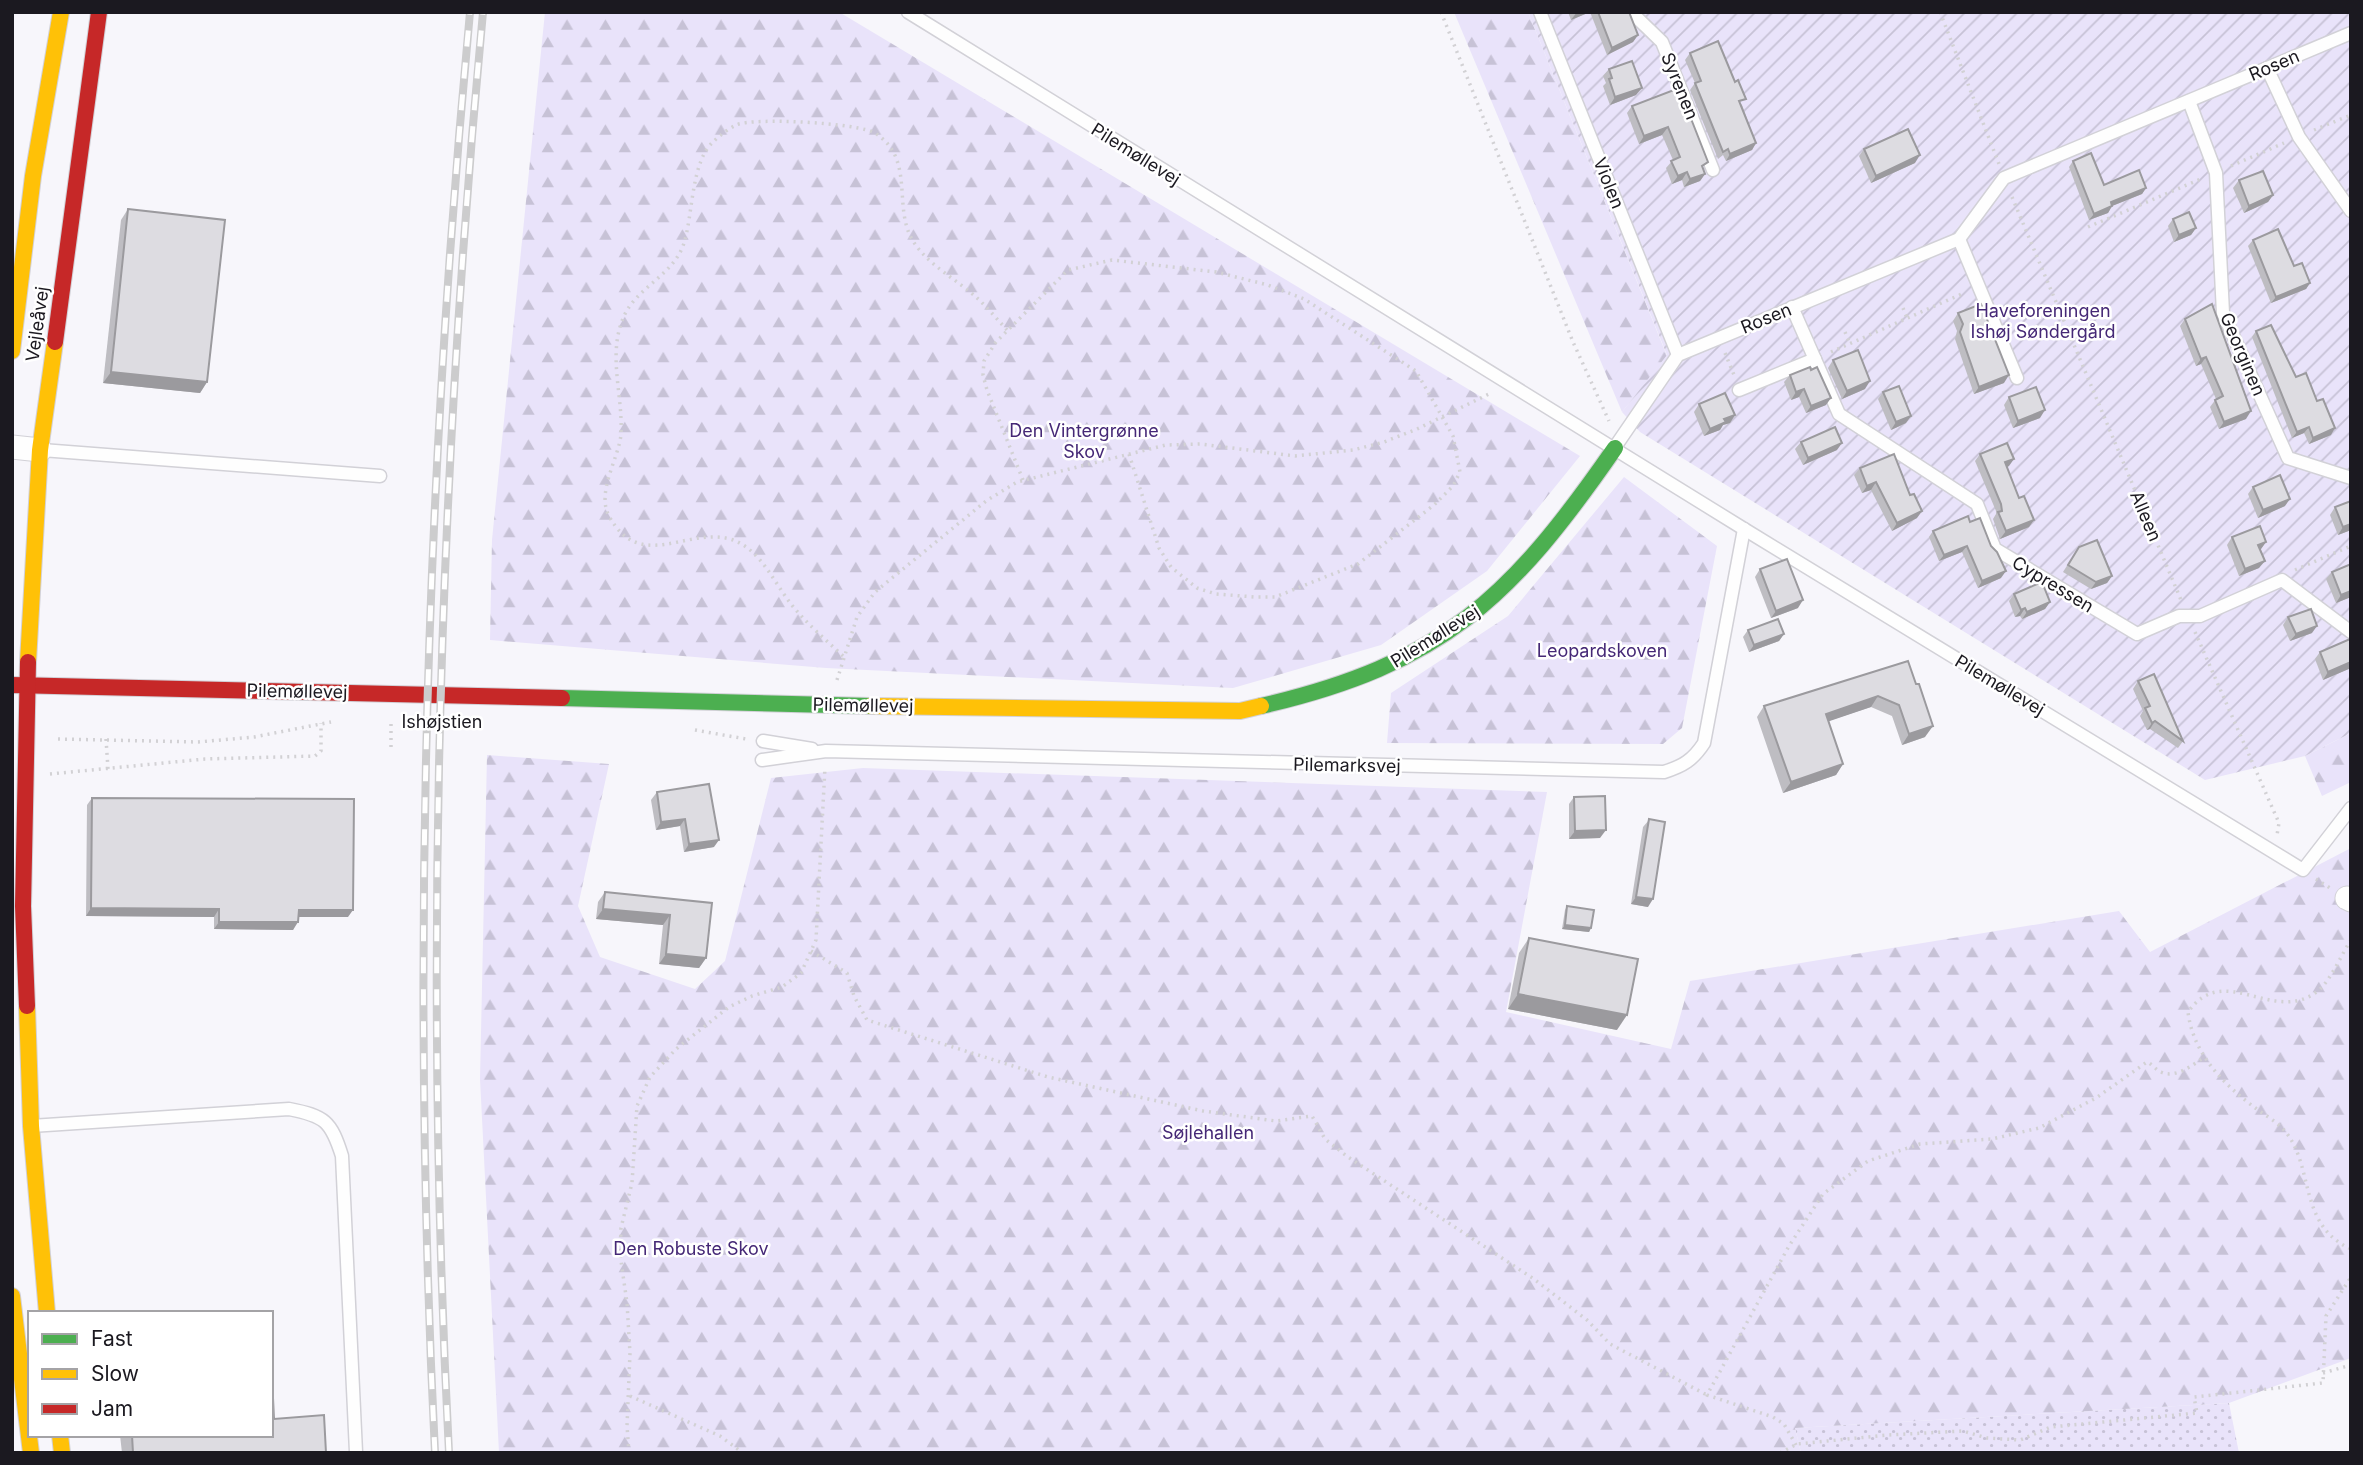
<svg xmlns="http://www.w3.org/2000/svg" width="2363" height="1465" font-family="Inter,sans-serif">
<defs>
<pattern id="grass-dots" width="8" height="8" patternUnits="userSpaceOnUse" patternTransform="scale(1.75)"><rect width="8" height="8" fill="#e9e3fa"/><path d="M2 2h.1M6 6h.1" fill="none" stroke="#c7c2d6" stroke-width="1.8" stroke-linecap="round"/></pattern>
<pattern id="forest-firs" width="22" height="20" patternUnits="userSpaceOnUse" patternTransform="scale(1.75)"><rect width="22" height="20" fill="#e9e3fa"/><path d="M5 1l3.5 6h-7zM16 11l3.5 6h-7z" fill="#c7c2d6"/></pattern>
<pattern id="garden-furrows" width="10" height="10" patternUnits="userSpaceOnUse" patternTransform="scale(1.75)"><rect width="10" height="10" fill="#e9e3fa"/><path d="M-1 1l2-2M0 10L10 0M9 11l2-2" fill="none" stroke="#c7c2d6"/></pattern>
</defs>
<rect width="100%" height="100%" fill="#f7f6fb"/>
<polygon fill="url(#grass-dots)" points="2229,1403 2239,1453 1801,1453 1795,1428"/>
<g fill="url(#forest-firs)">
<polygon points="545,12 839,12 1580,456 1487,571 1381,645 1233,688 826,668 490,640 492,540"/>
<polygon points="1454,12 1528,12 1667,356 1622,412"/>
<polygon points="1624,477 1717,546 1682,728 1663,744 1387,743 1391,693 1508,616"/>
<polygon points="2351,733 2351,782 2322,796 2305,756"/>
<polygon points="487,755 609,764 578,906 600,957 695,989 725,961 771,778 863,768 1547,792 1506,1012 1671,1049 1690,981 2119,911 2150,952 2351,848 2351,1358 2229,1403 1795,1428 1801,1453 499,1453 480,1079"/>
</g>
<polygon fill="url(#garden-furrows)" points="1528,12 2351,12 2351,733 2305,756 2205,780 1640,432 1622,412 1667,355"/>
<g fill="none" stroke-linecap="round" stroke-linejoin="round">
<defs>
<g id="lane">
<polyline points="908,12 1744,529 2303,870 2351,808"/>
<polyline points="1540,12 1678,355"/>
<polyline points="1631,12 1662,42 1713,170"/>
<polyline points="2267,68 2299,137 2351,211"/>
<polyline points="2189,101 2216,173 2223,313 2288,458 2351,478"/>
<polyline points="1959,239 2017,378"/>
<polyline points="1792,307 1839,414 1977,504 1995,549 2137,634 2179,616 2200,616 2282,580 2351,632"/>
<polyline points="1739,390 1815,359"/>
<polyline points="1615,447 1678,355 1959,239 2004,178 2351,33"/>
<polyline points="42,450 380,476"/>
<polyline points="763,741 812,749"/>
<path d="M762,760L826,751L1664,772C1683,766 1693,760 1704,743L1744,529"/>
<path d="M31,1126L289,1109C325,1116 331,1121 342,1156L356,1452"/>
</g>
<g id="street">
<polyline points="12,447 40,450"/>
<polyline points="2347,898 2351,900"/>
</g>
<g id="fast">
<polyline points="562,698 871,706"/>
<path d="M1261,706C1443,664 1511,598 1615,448"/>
</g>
<g id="slow">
<polyline points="12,351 33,176 61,12"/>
<polyline points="28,662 40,450 55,342"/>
<polyline points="871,706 1240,711 1261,706"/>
<polyline points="27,1006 31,1126 47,1313"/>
<polyline points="12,1296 31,1453"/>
<polyline points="60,1435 62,1453"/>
</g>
<g id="jam">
<polyline points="55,342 99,12"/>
<polyline points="12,685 562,698"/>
<polyline points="27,1006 23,906 28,662"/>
</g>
</defs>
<use href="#lane" stroke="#d2d1d7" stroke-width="15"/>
<use href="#street" stroke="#d2d1d7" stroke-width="25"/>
<use href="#fast" stroke="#d2d1d7" stroke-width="18"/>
<use href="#slow" stroke="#d2d1d7" stroke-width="18"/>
<use href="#jam" stroke="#d2d1d7" stroke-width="18"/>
<g stroke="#d2d1d4" stroke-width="3.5" stroke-dasharray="2 5" stroke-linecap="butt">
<polyline points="1441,12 1573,342 1609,421"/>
<polyline points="1940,12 1999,164"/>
<polyline points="2314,130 2351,115"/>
<polyline points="2231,166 2284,143"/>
<polyline points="2012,197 2181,600"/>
<polyline points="2088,227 2201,179"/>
<polyline points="1903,308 1907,318"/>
<polyline points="1845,332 1850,344"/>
<polyline points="1831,352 1964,293"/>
<polyline points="1725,353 1734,375"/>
<polyline points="1023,480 987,390 983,375 984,361 996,342 1068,270 1112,260 1216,272 1268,285 1304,299 1416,371 1453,436 1460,472 1453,486 1434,505 1358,564 1275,597 1255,597 1216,594 1197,588 1171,567 1159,548 1129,454"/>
<polyline points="2295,570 2351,546"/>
<polyline points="2195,632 2279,823 2277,835"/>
<path d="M843,656C825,639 806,623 791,604C773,581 760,548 730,539C686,527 640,573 609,516C596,492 619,458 621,434C623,394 607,354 624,316C637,287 674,275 684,243C693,215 691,162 713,142C719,136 728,129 736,125C754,117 858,123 875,133C916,159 892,207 913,241C928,265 956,279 976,297C987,307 997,319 1007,330"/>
<polyline points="837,680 857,617 875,592 986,501 1017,482 1166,445 1200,444 1295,456 1353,450 1384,442 1417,429 1491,393"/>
<polyline points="695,730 746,739"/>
<polyline points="58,739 198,742 254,737 331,722"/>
<polyline points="106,739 108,769"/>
<polyline points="391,747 391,721"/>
<polyline points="50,774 205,759 315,756 321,751 321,723"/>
<polyline points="2316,879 2330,888"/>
<path d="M2351,940C2341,955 2331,980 2318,991C2272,1026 2225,960 2188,1012C2193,1053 2222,1083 2254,1107C2263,1114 2276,1121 2284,1130C2315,1165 2297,1225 2351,1249"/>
<polyline points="811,951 847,973 854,996 867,1020 1048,1077 1203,1111 1276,1121 1312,1116 1325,1139 1348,1157 1534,1279 1587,1320 1610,1344 1707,1395"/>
<polyline points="2323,1373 2351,1365"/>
<polyline points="630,1396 720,1436 743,1453"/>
<path d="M1796,1445L1784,1424L1773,1417L1707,1395L1789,1246L1823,1194L1868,1161L1920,1144L1992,1139L2039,1128L2096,1098L2147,1062C2152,1064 2156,1070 2161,1072C2175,1079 2193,1065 2203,1058"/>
<polyline points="629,1453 627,1426 630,1353 627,1303 620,1254 621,1228 632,1183 637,1106 650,1077 676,1049 729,1007 752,996 782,987 801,973 816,940 825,767"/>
<polyline points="1780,1453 1797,1444 1888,1435 1963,1431 1987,1438 2020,1440 2051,1427 2197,1413 2194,1397 2323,1383 2326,1316 2351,1277"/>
</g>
<use href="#lane" stroke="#fefefe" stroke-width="12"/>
<use href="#street" stroke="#fefefe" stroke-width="23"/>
<use href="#fast" stroke="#4caf50" stroke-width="16"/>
<use href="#slow" stroke="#ffc107" stroke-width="16"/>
<use href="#jam" stroke="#c62828" stroke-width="16"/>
<defs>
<g id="rail">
<path d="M435,1453C411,972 425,492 470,12"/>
<path d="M449,1453C424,972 438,491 483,12"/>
</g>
</defs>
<use href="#rail" stroke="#cccccd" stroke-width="8"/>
<use href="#rail" stroke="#fff" stroke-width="5" stroke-dasharray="16" stroke-linecap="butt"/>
</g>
<g fill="#bebdc2">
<polygon points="1568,12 1590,12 1571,20"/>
<polygon points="1590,12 1629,12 1638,35 1633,42 1607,55"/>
<polygon points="1690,53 1742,105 1756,143 1752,150 1726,161 1723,155 1718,159 1690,90 1695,83 1685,60"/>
<polygon points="1609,69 1636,95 1610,105 1603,86 1606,83 1603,76"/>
<polygon points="1679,88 1705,174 1700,181 1684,187 1682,180 1672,184 1666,168 1673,160 1662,135 1639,144 1627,113 1632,106"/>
<polygon points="1864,149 1915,163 1871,183 1859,156"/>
<polygon points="2073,161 2104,185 2146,188 2142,194 2112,206 2108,213 2089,220 2069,167"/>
<polygon points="2239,180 2273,195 2268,202 2244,213 2233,188"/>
<polygon points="128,209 207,382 200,393 103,383 121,220"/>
<polygon points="2173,219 2196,228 2191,235 2174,242 2168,226"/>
<polygon points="2253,240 2294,266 2310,283 2306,289 2271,303 2248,246"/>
<polygon points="1958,313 2004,383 1974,394 1955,339 1957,331 1953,321"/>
<polygon points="2185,319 2246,419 2219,429 2210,407 2216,399 2201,364 2196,366 2180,326"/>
<polygon points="2256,331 2296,377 2331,435 2309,444 2304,433 2292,438 2252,337"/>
<polygon points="1833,360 1865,389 1842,399 1828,368"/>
<polygon points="1790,375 1826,405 1806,413 1799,397 1791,400 1784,382"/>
<polygon points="1883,392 1906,423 1891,430 1878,399"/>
<polygon points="2009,397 2040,418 2013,428 2004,405"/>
<polygon points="1699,404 1735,415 1730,423 1723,425 1720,430 1704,436 1694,412"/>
<polygon points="1801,442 1837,450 1803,465 1795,449"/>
<polygon points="1980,454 2009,466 2007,467 2029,527 2000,539 1993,519 1996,514 1996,511 1975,461"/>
<polygon points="1860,468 1910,495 1917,518 1892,531 1871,490 1862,493 1854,475"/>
<polygon points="2253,487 2285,506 2258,518 2248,494"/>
<polygon points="2351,501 2351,530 2338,535 2330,515 2335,507"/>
<polygon points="1970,522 2001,578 1978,588 1962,552 1939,561 1929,537 1933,531"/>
<polygon points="2232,537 2266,542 2260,550 2259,568 2239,576 2227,545"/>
<polygon points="2079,547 2112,576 2107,583 2091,589 2063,572"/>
<polygon points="2351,564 2351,597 2336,603 2326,579 2332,572"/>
<polygon points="1760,569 1798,608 1771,618 1755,577"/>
<polygon points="2014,594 2050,602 2045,609 2022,619 2020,616 2015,617 2009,601"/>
<polygon points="2288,617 2312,633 2290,641 2283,625"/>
<polygon points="1748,630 1784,634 1779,641 1749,652 1743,637"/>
<polygon points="2351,640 2351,668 2323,680 2315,659 2320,652"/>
<polygon points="1908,661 1925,737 1902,745 1892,716 1871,707 1828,721 1843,764 1836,775 1783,793 1757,717 1764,706"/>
<polygon points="2138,681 2183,741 2178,748 2150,729 2147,730 2140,716 2143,711 2133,689"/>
<polygon points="657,792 714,847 684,852 680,826 656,830 651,800"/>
<polygon points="1574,797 1600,838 1569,839 1569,804"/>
<polygon points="92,798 348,917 299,917 293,930 214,929 214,917 86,916 87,805"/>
<polygon points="1649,820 1648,907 1631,904 1643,827"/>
<polygon points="605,892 712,903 706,958 699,968 659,964 663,925 596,919 598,902"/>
<polygon points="1567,906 1591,928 1589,932 1562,929 1565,910"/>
<polygon points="1529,938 1617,1030 1508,1009 1519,953"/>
<polygon points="274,1419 326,1453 122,1453 120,1435 271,1435"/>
</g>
<g fill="#9b9a9e">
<polygon points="1577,12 1590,12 1571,20"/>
<polygon points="1638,35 1633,42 1607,55 1612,48"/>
<polygon points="1642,88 1636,95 1610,105 1615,97"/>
<polygon points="1668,127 1662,135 1639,144 1644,136"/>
<polygon points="1756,143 1752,150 1726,161 1730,154"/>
<polygon points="1920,155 1915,163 1871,183 1876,176"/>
<polygon points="1687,172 1682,180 1672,184 1678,176"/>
<polygon points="1705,174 1700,181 1684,187 1690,179"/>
<polygon points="2146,188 2142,194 2112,206 2108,213 2089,220 2094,214 2111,202"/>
<polygon points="2273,195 2268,202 2244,213 2249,206"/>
<polygon points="2196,228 2191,235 2174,242 2179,235"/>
<polygon points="2310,283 2306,289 2271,303 2276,297"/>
<polygon points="2206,357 2201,364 2196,366 2201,359"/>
<polygon points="111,372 207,382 200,393 103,383"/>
<polygon points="2009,375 2004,383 1974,394 1979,387"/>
<polygon points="1870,381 1865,389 1842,399 1847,391"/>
<polygon points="1804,389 1799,397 1791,400 1796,392"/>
<polygon points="1831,398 1826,405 1806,413 1811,406"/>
<polygon points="2045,410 2040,418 2013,428 2018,421"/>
<polygon points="2251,411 2246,419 2219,429 2224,422"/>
<polygon points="1735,415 1730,423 1723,425 1720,430 1704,436 1710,429 1724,419"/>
<polygon points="1911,416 1906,423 1891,430 1896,422"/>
<polygon points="2309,427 2304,433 2292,438 2297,432"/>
<polygon points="2335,428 2331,435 2309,444 2313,438"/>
<polygon points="1842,443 1837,450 1803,465 1808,458"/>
<polygon points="2014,459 2009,466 2000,470 2005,462"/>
<polygon points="1876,482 1871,490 1862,493 1867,486"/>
<polygon points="2290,499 2285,506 2258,518 2263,510"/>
<polygon points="1922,511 1917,518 1892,531 1897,523"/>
<polygon points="2034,520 2029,527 2000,539 2006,531"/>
<polygon points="2351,524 2351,530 2338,535 2343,527"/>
<polygon points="2266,542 2261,549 2253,552 2258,545"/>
<polygon points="1967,546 1962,552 1939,561 1944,555"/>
<polygon points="2265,561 2259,568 2239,576 2245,569"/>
<polygon points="2006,571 2001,578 1978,588 1982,581"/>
<polygon points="2112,576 2107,583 2091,589 2096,582"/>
<polygon points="2351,591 2351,597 2336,603 2341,595"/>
<polygon points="1803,600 1798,608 1771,618 1776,611"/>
<polygon points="2050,602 2045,609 2022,619 2027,612"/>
<polygon points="2025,608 2020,616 2015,617 2021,610"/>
<polygon points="2317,626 2312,633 2290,641 2296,634"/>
<polygon points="1784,634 1779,641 1749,652 1754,645"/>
<polygon points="2351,662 2351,668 2323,680 2328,672"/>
<polygon points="1878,696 1871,707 1818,725 1826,714"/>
<polygon points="2155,721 2150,729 2147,730 2152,723"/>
<polygon points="1933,726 1925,737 1902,745 1909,734"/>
<polygon points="1843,764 1836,775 1783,793 1791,782"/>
<polygon points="685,819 680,826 656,830 661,822"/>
<polygon points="1606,830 1600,838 1569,839 1575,831"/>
<polygon points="719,840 714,847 684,852 689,844"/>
<polygon points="1636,897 1653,899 1648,907 1631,904"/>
<polygon points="91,908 219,909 214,917 86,916"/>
<polygon points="603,909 670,915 663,925 596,919"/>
<polygon points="299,910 353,910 348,917 293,917"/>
<polygon points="219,922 298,922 293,930 214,929"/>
<polygon points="1565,925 1591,928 1589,932 1562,929"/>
<polygon points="666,954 706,958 699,968 659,964"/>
<polygon points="1518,994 1627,1015 1617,1030 1508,1009"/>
</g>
<g fill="#dddce1" stroke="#9b9a9e" stroke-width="2">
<polygon points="1598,12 1629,12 1638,35 1612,48"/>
<polygon points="1718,41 1735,82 1738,80 1746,99 1739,101 1756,143 1730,154 1728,149 1723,152 1695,83 1701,81 1690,53"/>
<polygon points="1632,61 1642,88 1615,97 1609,79 1612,78 1609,69"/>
<polygon points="1679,88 1708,162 1702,166 1705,174 1690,179 1687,172 1678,176 1671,161 1680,157 1668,127 1644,136 1632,106"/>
<polygon points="1908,129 1920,155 1876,176 1864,149"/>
<polygon points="2091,153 2104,185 2139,170 2146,188 2111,202 2112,206 2094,214 2073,161"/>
<polygon points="2263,171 2273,195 2249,206 2239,180"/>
<polygon points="128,209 225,220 207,382 111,372"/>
<polygon points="2189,212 2196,228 2179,235 2173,219"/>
<polygon points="2278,229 2294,266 2302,263 2310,283 2276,297 2253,240"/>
<polygon points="1981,304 2009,375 1979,387 1960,332 1963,324 1958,313"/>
<polygon points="2212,304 2251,411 2224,422 2215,400 2223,396 2206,357 2201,359 2185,319"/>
<polygon points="2271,325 2296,377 2306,373 2317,401 2323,399 2335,428 2313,438 2309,427 2297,432 2256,331"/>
<polygon points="1858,350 1870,381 1847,391 1833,360"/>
<polygon points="1810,367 1811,370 1817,367 1831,398 1811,406 1804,389 1796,392 1790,375"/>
<polygon points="1899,386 1911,416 1896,422 1883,392"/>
<polygon points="2036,387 2045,410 2018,421 2009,397"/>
<polygon points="1725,393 1735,415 1724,419 1726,422 1710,429 1699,404"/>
<polygon points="1835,427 1842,443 1808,458 1801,442"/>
<polygon points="2007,443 2014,459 2005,462 2019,498 2024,496 2034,520 2006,531 1998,512 2002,511 2001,504 1980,454"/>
<polygon points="1894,454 1910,495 1914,494 1922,511 1897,523 1876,482 1867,486 1860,468"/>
<polygon points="2280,475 2290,499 2263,510 2253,487"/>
<polygon points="2351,501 2351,524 2343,527 2335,507"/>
<polygon points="1968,516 1970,522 1980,518 1991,546 1997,552 2006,571 1982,581 1967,546 1944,555 1933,531"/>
<polygon points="2260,526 2266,542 2258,545 2265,561 2245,569 2232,537"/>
<polygon points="2097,540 2112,576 2096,582 2068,565 2079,547"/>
<polygon points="1787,559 1803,600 1776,611 1760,569"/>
<polygon points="2351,564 2351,591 2341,595 2332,572"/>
<polygon points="2042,582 2050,602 2027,612 2025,608 2021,610 2014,594"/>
<polygon points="2311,609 2317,626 2296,634 2288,617"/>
<polygon points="1778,619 1784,634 1754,645 1748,630"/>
<polygon points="2350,639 2351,662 2328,672 2320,652"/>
<polygon points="1908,661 1916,684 1919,684 1933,726 1909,734 1899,705 1878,696 1826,714 1843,764 1791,782 1764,706"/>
<polygon points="2154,674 2183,741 2155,721 2152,723 2145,708 2150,706 2138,681"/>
<polygon points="709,784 719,840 689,844 685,819 661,822 657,792"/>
<polygon points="1605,796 1606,830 1575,831 1574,797"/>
<polygon points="92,798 354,799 353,910 299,910 298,922 219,922 219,909 91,908"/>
<polygon points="1649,819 1665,822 1653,899 1636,897"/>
<polygon points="605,892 712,903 706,958 666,954 670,915 603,909"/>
<polygon points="1567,906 1594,910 1591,928 1565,925"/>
<polygon points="1529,938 1638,959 1627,1015 1518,994"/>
<polygon points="272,1377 274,1419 324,1415 326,1453 133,1453 132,1435 271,1435"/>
</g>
<g text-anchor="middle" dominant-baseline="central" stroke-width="5" stroke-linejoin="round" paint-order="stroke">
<g font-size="18" fill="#1b1920" stroke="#fff">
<text transform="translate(2274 65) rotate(-23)">Rosen</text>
<text transform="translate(1680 86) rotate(68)">Syrenen</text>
<text transform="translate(1136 154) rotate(32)">Pilemøllevej</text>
<text transform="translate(1609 183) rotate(68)">Violen</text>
<text transform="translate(1766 318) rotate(-22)">Rosen</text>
<text transform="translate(37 324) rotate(-82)">Vejleåvej</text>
<text transform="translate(2243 354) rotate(67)">Georginen</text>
<text transform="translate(2146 516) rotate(67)">Alleen</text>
<text transform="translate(2053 584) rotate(31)">Cypressen</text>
<text transform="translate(1435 636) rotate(-32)">Pilemøllevej</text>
<text transform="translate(2000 685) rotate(31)">Pilemøllevej</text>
<text transform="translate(297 691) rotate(1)">Pilemøllevej</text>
<text transform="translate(863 705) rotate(1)">Pilemøllevej</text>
<text x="442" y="721">Ishøjstien</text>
<text transform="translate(1347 765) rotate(1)">Pilemarksvej</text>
</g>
<g font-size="18" fill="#452876" stroke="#fff">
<text x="2043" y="310">Haveforeningen<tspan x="2043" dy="21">Ishøj Søndergård</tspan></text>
<text x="1084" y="430">Den Vintergrønne<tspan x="1084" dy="21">Skov</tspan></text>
<text x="1602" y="650">Leopardskoven</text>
<text x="1208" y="1132">Søjlehallen</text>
<text x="691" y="1248">Den Robuste Skov</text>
</g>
</g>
<rect width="2363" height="1465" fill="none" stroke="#1b1920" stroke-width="28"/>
<rect x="28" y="1311" width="245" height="126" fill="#ffffff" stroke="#a4a3a6" stroke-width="2"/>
<rect x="42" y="1334" width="35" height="10" fill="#4caf50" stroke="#a4a3a6" stroke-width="2"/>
<text x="91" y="1346" font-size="21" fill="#1b1920">Fast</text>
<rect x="42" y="1369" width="35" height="10" fill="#ffc107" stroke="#a4a3a6" stroke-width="2"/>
<text x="91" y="1381" font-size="21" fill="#1b1920">Slow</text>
<rect x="42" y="1404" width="35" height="10" fill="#c62828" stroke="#a4a3a6" stroke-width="2"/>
<text x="91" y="1416" font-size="21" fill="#1b1920">Jam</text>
</svg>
